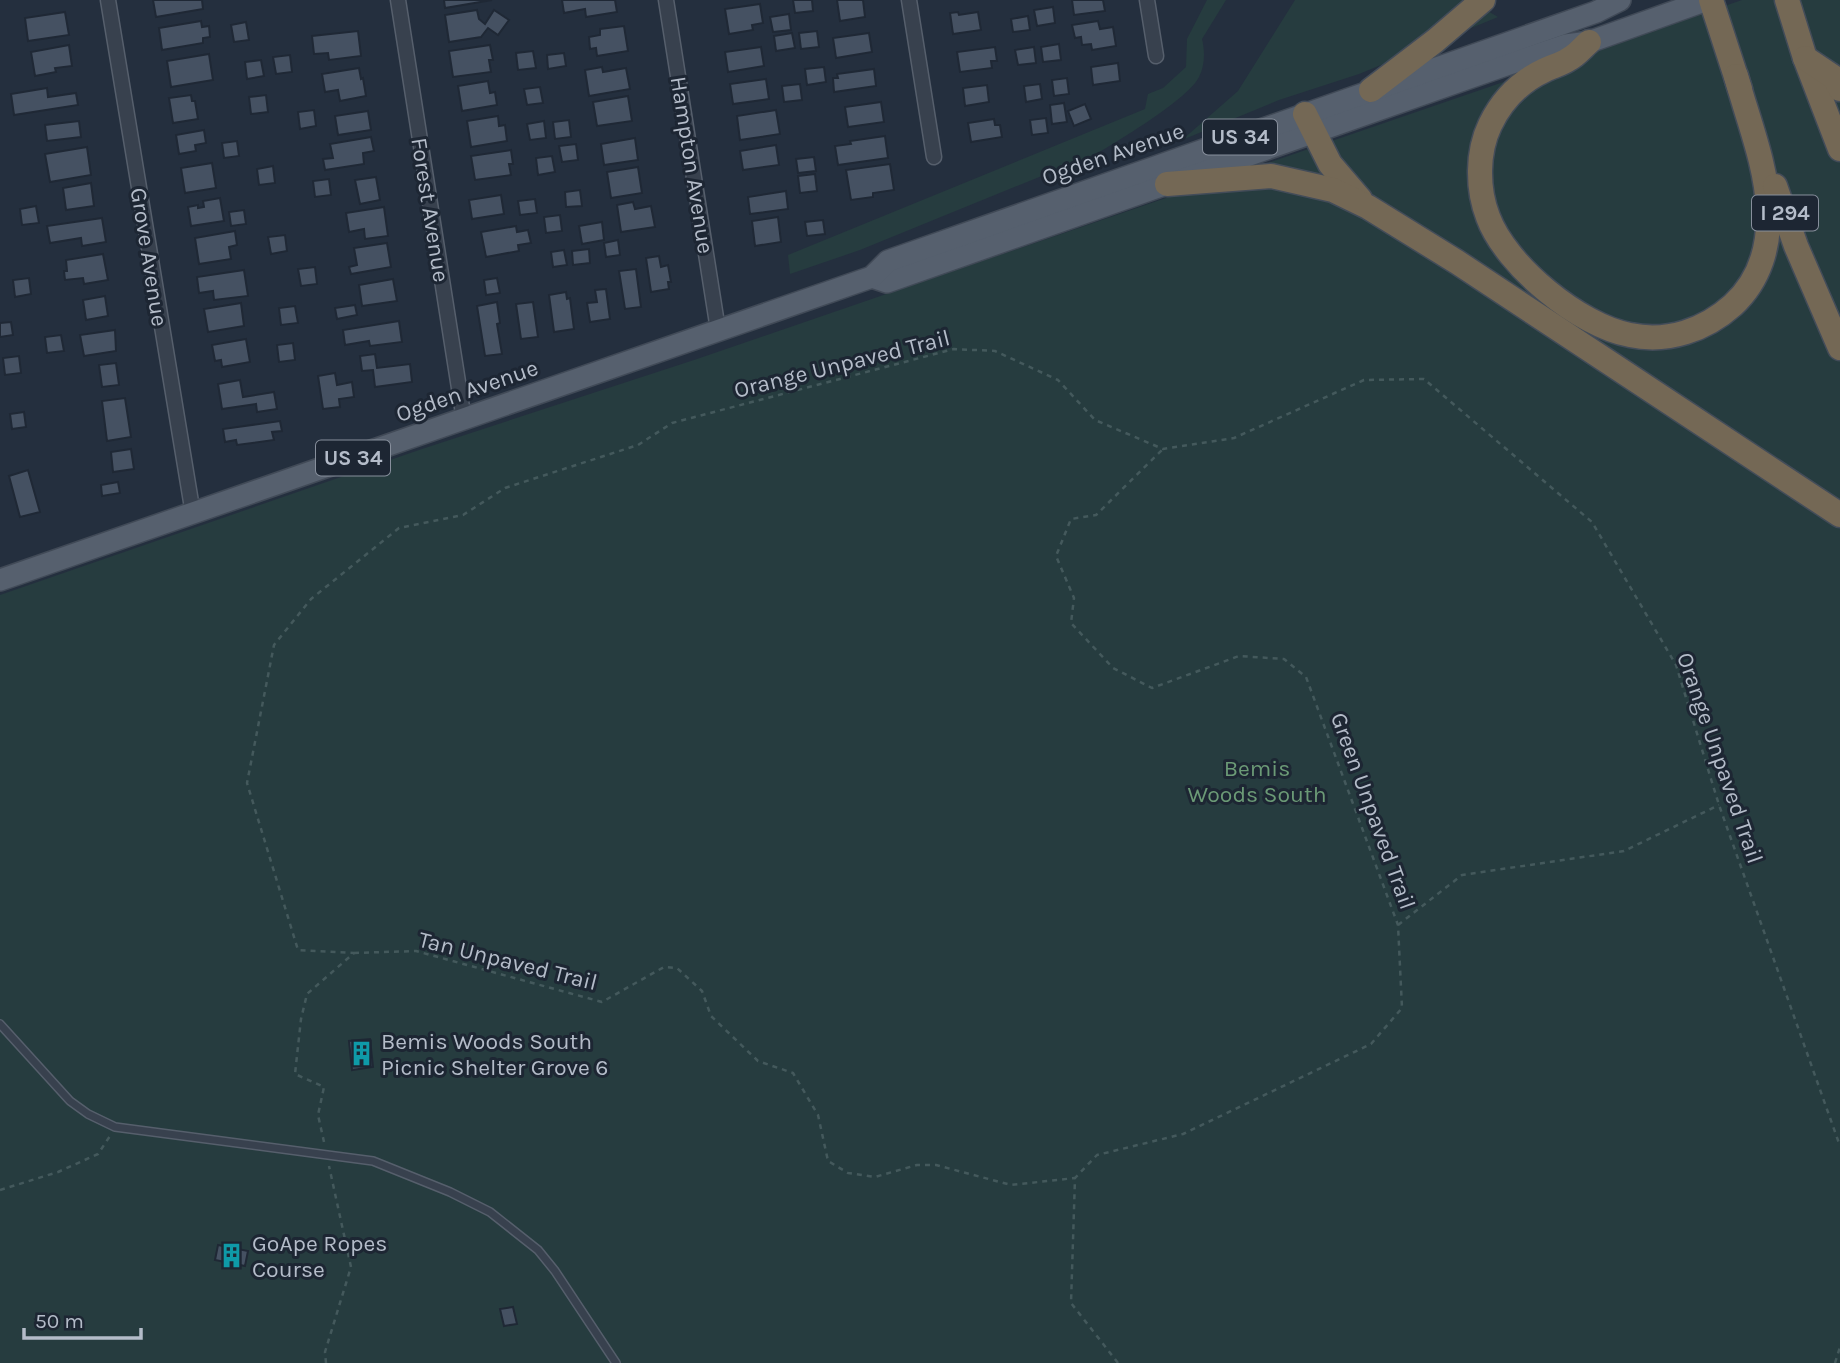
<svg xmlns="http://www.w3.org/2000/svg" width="1840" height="1363" font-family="Karla,sans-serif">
<rect width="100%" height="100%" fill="#242f3e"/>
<g fill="#263c3f">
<path d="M1207,0H1226L1202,39C1205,51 1205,65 1199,77C1188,99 1121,139 1098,153L860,250L790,274L788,255L1145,109L1148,94L1163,88L1186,67L1187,39Z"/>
<polygon points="1295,0 1469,0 1498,17 1359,74 1279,100 1182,140 1238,91"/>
<polygon points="1742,0 1840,0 1840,1363 0,1363 0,595 422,449 694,360"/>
</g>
<g fill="#455162" stroke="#1f2835" stroke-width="2">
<polygon points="153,0 202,0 203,9 156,17"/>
<polygon points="444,0 492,0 445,8"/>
<polygon points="562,0 615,0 617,12 586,17 585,9 564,13"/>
<polygon points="793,0 812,0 813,11 795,13"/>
<polygon points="837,0 863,0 865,17 840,21"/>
<polygon points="1072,0 1103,0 1105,11 1074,15"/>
<polygon points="760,4 763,23 752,25 753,30 729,34 725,9"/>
<polygon points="1053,7 1055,23 1037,26 1034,10"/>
<polygon points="477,10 479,19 485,24 494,10 509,20 498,35 488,28 481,37 449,42 445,15"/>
<polygon points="65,12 69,35 28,41 25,18"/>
<polygon points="958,12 959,15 978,12 981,30 953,34 950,13"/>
<polygon points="789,14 791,30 773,32 770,17"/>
<polygon points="1028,16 1030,30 1013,32 1011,19"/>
<polygon points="201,21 202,27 209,26 210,37 203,38 203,43 162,50 159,28"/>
<polygon points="1098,21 1100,29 1113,27 1116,46 1092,50 1091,44 1082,45 1081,37 1075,38 1072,25"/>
<polygon points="246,22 249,40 234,42 231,25"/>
<polygon points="624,26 628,51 597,56 596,48 590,49 589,37 600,35 600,29"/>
<polygon points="358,31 361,56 329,60 328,53 314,54 312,36"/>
<polygon points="817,31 819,47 801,49 799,33"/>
<polygon points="792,33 795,48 776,51 774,36"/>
<polygon points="869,33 872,52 836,58 833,38"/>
<polygon points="1059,44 1061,60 1043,62 1041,47"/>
<polygon points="69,45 72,66 55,68 56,72 35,76 31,52"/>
<polygon points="490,45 493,60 489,60 491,72 453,77 449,51"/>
<polygon points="761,47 764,66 728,72 725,52"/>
<polygon points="995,47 997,61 991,61 992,68 960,72 957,52"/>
<polygon points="1034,47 1036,63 1018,65 1015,50"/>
<polygon points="533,51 536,68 518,70 516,53"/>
<polygon points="564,53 566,66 548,69 547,55"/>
<polygon points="209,54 213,80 171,87 167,61"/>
<polygon points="290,55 292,72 276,74 273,57"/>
<polygon points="261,60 264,76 247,79 245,62"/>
<polygon points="1118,63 1120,81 1093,85 1091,67"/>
<polygon points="602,67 603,72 626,68 630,89 589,96 585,70"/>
<polygon points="824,67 826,82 807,85 805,69"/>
<polygon points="359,68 361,79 363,78 366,96 340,101 338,90 325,92 322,74"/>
<polygon points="874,69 876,86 834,92 833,78 838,78 837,74"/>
<polygon points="1067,78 1069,94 1054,96 1052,80"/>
<polygon points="766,79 769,99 733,104 730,84"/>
<polygon points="488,81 490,93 495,92 497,105 462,111 458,86"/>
<polygon points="800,84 802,100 784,102 782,86"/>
<polygon points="1040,84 1042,99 1026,102 1024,86"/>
<polygon points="987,85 989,102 965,106 963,88"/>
<polygon points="540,87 543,103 527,105 524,89"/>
<polygon points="47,88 48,97 76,93 78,105 14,115 11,94"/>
<polygon points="191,95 192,101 195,101 198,119 173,123 169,98"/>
<polygon points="266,95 268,112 251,114 249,97"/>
<polygon points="628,96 632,121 597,126 593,102"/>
<polygon points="881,102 884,122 848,127 845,107"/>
<polygon points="1064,103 1067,122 1052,124 1050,105"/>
<polygon points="1085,104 1091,119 1074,126 1068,111"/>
<polygon points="314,110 316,126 300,129 298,112"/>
<polygon points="776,110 780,134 740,140 737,116"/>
<polygon points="368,111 371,130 338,135 335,116"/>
<polygon points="498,116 499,126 505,125 507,141 471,147 467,121"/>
<polygon points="1046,118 1048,133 1032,135 1030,120"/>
<polygon points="994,119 995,125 1000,125 1002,137 971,142 968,123"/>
<polygon points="569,120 571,137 555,139 553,122"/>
<polygon points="79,121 81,137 47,141 45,125"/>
<polygon points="544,121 546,138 530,140 527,124"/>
<polygon points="204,130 206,143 195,145 196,151 179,154 176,135"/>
<polygon points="885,136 888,158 838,165 835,146 851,144 850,141"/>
<polygon points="371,137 374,151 363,153 364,164 325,170 323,159 333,158 330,144"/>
<polygon points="635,138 638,160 604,165 601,144"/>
<polygon points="237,141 239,156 224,158 222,143"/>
<polygon points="576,144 578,160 562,162 559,146"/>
<polygon points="776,145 779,165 743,170 740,151"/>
<polygon points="87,147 91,175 50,182 45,154"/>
<polygon points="511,150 513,164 509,164 511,175 475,180 471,156"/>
<polygon points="552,156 555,172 538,175 536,158"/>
<polygon points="814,157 816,171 798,173 796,159"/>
<polygon points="212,163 216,188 185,193 181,168"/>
<polygon points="890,164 894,190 873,193 873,197 851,200 846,170"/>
<polygon points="273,166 275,183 259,185 257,169"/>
<polygon points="638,167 642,193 611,198 607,172"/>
<polygon points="815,174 817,191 800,193 798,176"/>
<polygon points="376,177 380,200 360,204 355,180"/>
<polygon points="329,179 331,195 315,197 313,181"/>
<polygon points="91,183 94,206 66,210 63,188"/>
<polygon points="580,190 582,206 566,207 565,192"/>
<polygon points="786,191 788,209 750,214 748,197"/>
<polygon points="501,195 504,214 472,219 469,200"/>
<polygon points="220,198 224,221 191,226 188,207 198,205 198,208 204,207 203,201"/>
<polygon points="535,199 537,213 520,215 518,201"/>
<polygon points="633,202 635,209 651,206 655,227 621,232 617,205"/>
<polygon points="36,206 39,223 22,225 20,209"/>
<polygon points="384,207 388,236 365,239 364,229 349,232 346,213"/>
<polygon points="244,210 246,224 231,226 229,212"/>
<polygon points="560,215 562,231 546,233 544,217"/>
<polygon points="778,217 781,242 755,246 752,221"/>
<polygon points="102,218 106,242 82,246 81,238 50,243 47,226"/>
<polygon points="823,220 825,234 807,236 805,222"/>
<polygon points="602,222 604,240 582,244 579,226"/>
<polygon points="516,226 517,232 528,230 531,243 518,245 519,251 486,257 481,232"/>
<polygon points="235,231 237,245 229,247 231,259 199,264 195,238"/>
<polygon points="285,235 287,251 271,254 268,237"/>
<polygon points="618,240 620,255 606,257 604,243"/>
<polygon points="387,243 391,267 351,274 349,267 357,265 354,248"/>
<polygon points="589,249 590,263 573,265 572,251"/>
<polygon points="564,250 567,265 553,267 551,252"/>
<polygon points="103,254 108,280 84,284 83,278 65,280 64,271 67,271 66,260"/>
<polygon points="659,256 661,267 668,265 671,282 668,282 669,289 651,292 646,258"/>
<polygon points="315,267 317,284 301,286 298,269"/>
<polygon points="636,269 641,307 625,309 619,271"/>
<polygon points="244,270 248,296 214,300 213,291 199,293 197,277"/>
<polygon points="29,278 31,294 15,297 13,280"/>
<polygon points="497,278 500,293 486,295 484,280"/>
<polygon points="393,279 397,301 362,306 359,285"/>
<polygon points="606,289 610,319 590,322 587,303 597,302 595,290"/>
<polygon points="566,292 567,299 570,298 574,329 554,332 549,295"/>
<polygon points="105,296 108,316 86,320 83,300"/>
<polygon points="497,302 500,323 497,324 502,354 485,356 477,306"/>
<polygon points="533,302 538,337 521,339 516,304"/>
<polygon points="241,303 244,326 208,332 204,309"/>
<polygon points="355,305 357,315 337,319 335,308"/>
<polygon points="295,306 298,323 281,325 279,308"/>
<polygon points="399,321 402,342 370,346 369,341 345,345 343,330"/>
<polygon points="11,322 13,335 0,337 0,323"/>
<polygon points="115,330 116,351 84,356 80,335"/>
<polygon points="61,335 64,351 47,353 45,337"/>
<polygon points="246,339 250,362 222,367 221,360 215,361 212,345"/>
<polygon points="293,343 295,360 279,362 277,345"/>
<polygon points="375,354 377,368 410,364 412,382 375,387 373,370 362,371 360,356"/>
<polygon points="19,356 21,373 5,375 3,358"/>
<polygon points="116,363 119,385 102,387 99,365"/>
<polygon points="335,373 337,385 352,382 354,397 339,399 340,407 323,409 318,376"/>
<polygon points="240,380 243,397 274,392 277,409 257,412 256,404 222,409 218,384"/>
<polygon points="125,398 131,437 107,441 102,401"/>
<polygon points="24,412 26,427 12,429 10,414"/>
<polygon points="280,421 282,431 272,432 274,440 237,445 236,440 225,442 223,429"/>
<polygon points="131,449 134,469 113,472 111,452"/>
<polygon points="28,470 40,512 20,517 9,476"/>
<polygon points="118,482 120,493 102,496 101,485"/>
<polygon points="370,1039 373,1067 352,1070 349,1041"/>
<polygon points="218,1245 248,1251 245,1266 215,1260"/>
<polygon points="513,1307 517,1324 504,1326 500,1309"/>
</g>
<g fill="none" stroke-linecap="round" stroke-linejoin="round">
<defs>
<polyline id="lane" points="0,1024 70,1101 88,1114 115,1127 373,1161 450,1192 490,1212 538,1250 555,1271 616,1363"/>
<g id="street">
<polyline points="108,0 193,514"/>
<polyline points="398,0 464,420"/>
<polyline points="666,0 718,330"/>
<polyline points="909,0 934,157"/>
<polyline points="1147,0 1156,56"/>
</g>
<g id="primary">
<polyline points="872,277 887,282 1506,65 1566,45 1589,42 1707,0"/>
<polyline points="0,580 872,277 888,261 905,255 1596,12 1620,0"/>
</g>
<g id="highway">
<polyline points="1711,0 1740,89"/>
<polyline points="1787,0 1805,58 1840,149"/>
<path d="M1589,42C1583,47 1577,55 1569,59C1562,64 1553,66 1545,70C1521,81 1502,100 1490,125C1477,152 1477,189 1488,217C1506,266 1580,326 1630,335C1668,343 1705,330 1733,305C1760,280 1770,245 1768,209C1767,166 1747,117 1736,76"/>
<polyline points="1805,58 1835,78 1840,89"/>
<polyline points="1371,90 1435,41 1483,0"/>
<polyline points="1305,114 1330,164 1360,199"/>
<polyline points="1167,184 1271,176 1333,190 1368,207 1457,262 1840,515"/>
<polyline points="1775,186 1796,246 1840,348"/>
</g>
</defs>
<use href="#lane" stroke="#565f6c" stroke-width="10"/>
<use href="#street" stroke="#565f6c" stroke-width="17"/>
<use href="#primary" stroke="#414a57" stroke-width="24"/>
<use href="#highway" stroke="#434c59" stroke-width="27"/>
<g stroke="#44595c" stroke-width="2.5" stroke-dasharray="5 5" stroke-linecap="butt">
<polyline points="1398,925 1462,875 1624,851 1719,805"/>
<polyline points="354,953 416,951 602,1002 664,967 677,968 702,991 711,1016 758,1061 793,1073 818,1115 828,1161 848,1173 875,1177 917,1165 936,1165 1011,1185 1075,1178"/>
<polyline points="324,1142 318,1115 324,1087 295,1074 301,1019 307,994 354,953 298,950 247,783 274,645 311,599 399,528 463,515 505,488 638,445 672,423 954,349 995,351 1058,380 1095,420 1163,449 1234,438 1364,380 1424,379 1592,522 1676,665 1719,805 1840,1146"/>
<polyline points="0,1190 58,1172 98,1154 110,1136"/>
<polyline points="326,1363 325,1352 351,1267 329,1166"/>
<polyline points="1118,1363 1071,1303 1075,1178 1097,1155 1183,1134 1371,1044 1402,1008 1398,925 1306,677 1284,659 1239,656 1152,688 1113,668 1071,623 1074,598 1056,556 1071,519 1096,515 1163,449"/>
<polyline points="1835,1363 1840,1347"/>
</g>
<use href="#lane" stroke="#38414e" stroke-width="7"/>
<use href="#street" stroke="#38414e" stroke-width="14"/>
<use href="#primary" stroke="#56606e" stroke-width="21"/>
<use href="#highway" stroke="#746855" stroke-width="24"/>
</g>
<defs>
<symbol id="building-bare" viewBox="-9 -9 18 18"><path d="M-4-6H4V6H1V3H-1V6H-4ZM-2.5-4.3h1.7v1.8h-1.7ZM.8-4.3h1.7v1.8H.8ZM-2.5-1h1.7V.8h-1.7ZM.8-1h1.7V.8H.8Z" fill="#0f9aa8" stroke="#1d2633" stroke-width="2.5" paint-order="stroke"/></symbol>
</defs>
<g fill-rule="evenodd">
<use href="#building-bare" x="344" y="1036" width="35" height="35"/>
<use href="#building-bare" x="214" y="1238" width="35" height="35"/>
</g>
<g text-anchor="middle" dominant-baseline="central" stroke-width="6" stroke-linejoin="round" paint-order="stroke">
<g fill="#1d2633" stroke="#878f9c" stroke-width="2">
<rect x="1203" y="119.5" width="74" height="35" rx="5"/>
<rect x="1752" y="195.5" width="66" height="35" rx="5"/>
<rect x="316" y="440.5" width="74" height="35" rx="5"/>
</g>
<g font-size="21" font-weight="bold" fill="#b4bcc9">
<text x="1240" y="137">US 34</text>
<text x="1785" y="213">I 294</text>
<text x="353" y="458">US 34</text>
</g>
<g font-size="23" fill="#b4bcc9" stroke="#1d2633">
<text transform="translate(1113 154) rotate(-19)">Ogden Avenue</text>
<text transform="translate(692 165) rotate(81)">Hampton Avenue</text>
<text transform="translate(430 210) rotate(81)">Forest Avenue</text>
<text transform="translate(149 257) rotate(81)">Grove Avenue</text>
<text transform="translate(842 364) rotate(-14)">Orange Unpaved Trail</text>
<text transform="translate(467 391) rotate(-19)">Ogden Avenue</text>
<text transform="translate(1720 758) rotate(71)">Orange Unpaved Trail</text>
<text transform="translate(1373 811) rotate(70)">Green Unpaved Trail</text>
<text transform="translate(508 961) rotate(14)">Tan Unpaved Trail</text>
</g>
<g font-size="23" fill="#6b9a76" stroke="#1d2633">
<text x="1257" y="768">Bemis<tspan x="1257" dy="26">Woods South</tspan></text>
</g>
<g font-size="23" fill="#b4bcc9" stroke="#1d2633" text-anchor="start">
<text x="381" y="1041">Bemis Woods South<tspan x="381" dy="26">Picnic Shelter Grove 6</tspan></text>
<text x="252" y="1243">GoApe Ropes<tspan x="252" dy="26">Course</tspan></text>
</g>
</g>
<path d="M24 1328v10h117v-10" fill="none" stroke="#b4bcc9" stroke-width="3.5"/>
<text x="35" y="1328" font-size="21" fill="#b4bcc9" stroke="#1d2633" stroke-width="5" paint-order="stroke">50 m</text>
</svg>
